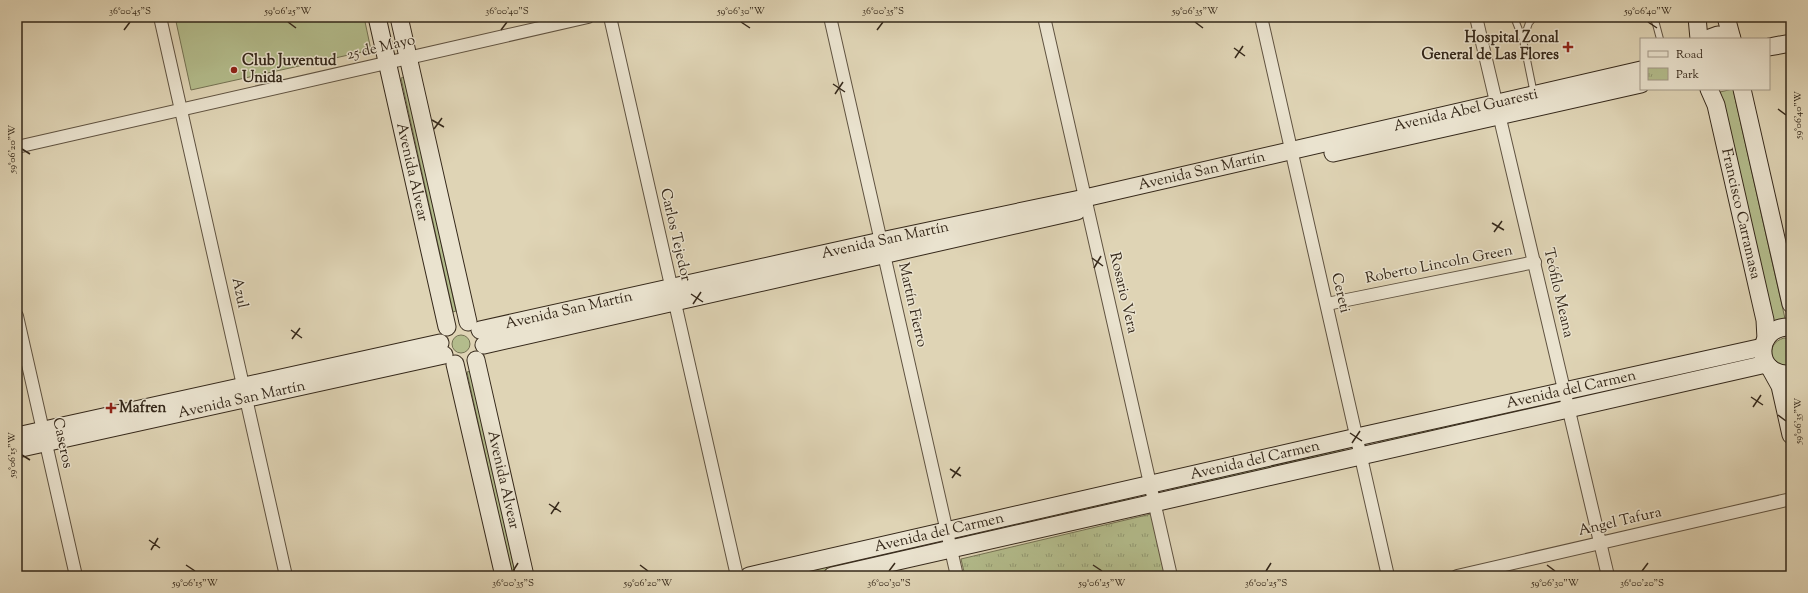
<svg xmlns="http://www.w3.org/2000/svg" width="1808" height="593" font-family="'Sorts Mill Goudy',serif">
<defs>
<pattern id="park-tufts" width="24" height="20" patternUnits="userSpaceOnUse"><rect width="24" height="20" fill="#b3bc8c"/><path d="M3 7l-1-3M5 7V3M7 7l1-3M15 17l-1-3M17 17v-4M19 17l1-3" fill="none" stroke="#929972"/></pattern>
</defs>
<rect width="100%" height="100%" fill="#dfd4b5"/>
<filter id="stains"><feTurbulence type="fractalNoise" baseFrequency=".005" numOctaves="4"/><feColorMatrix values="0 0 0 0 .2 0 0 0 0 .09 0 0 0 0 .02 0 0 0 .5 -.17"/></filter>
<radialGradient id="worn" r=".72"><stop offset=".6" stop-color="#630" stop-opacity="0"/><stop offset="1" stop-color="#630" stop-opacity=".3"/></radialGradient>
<g fill="#b3bc8c" stroke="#747253">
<polygon points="175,17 364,17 371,50 191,90"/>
<polygon points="405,77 456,311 453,312 401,78"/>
<polygon points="1733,89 1786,323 1773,326 1720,92"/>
<circle cx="461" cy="344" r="9"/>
<path d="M1784,338L1791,339V365C1771,370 1763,344 1784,338Z"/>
<polygon points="471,371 516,576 512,576 467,372"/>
<polygon points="1550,401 1551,408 1381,446 1380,439"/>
<polygon points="1342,446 1344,454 1174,491 1173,484"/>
<polygon points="1134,496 1135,503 965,541 964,534"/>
<polygon points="932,541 934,548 810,576 776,576"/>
</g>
<polygon fill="url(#park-tufts)" stroke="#747253" points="1151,514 1164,571 1145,576 965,576 961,559"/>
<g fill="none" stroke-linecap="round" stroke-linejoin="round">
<defs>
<g id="lane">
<polyline points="1514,17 1523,40"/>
<polyline points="1653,17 1656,24 1660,39"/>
<polyline points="1534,94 1523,40 1529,23 1534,17"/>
</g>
<g id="street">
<polyline points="160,17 286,576"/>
<polyline points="610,17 737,576"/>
<polyline points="830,17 957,576"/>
<polyline points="1044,17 1171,576"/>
<polyline points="1261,17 1388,576"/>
<polyline points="1476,17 1608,576"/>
<polyline points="17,147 588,17"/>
<polyline points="1327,304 1535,262"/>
<polyline points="17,316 76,576"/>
<polyline points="1457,576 1791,499"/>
</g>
<g id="secondary">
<path id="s1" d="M377,17L447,327"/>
<polyline points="399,17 468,322"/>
<polyline points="1697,17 1699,39"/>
<polyline points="1726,17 1732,39"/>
<polyline points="1707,39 1718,35 1732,39"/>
<polyline points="1769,47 1791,43"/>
<path id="s2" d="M1709,89L1716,105L1765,320L1766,339"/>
<polyline points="1742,89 1791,304"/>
<polyline points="1333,153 1641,84"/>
<path d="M1791,327C1754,325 1753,377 1791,374"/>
<path id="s3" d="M480,330L881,241L1085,198L1641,70"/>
<polyline points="484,345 1077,211"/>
<path id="s4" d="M476,360L525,576"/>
<polyline points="455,364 504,576"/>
<polyline points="1770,368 1780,386 1791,435"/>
<polyline points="17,436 440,343"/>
<path id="s5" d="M17,449L444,355"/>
<path id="s6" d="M749,576L1357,437L1763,347"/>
<polyline points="832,576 1766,364"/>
</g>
</defs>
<use href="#lane" stroke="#605341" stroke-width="8"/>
<use href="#street" stroke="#605341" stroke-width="14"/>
<use href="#secondary" stroke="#35281a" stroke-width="19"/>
<use href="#lane" stroke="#eae3cf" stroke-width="6"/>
<use href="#street" stroke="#eae3cf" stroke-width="12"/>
<use href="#secondary" stroke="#eae3cf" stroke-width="17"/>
</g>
<path fill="none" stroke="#35281a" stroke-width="1.5" d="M288,22L296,28M741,22L750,28M1195,22L1203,28M1648,22L1657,28M124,30L130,22M501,30L507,22M877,30L883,22M1234,48L1245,56M1235,58L1243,46M833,84L845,92M835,94L843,82M1778,109L1786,115M432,120L444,127M434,129L442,118M22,149L30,154M1492,223L1504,230M1494,232L1502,221M1092,258L1103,266M1094,268L1101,256M691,294L703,302M693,304L701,292M291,330L302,338M292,339L300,328M1751,397L1763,405M1753,407L1761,395M1778,415L1786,421M1350,433L1362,441M1352,443L1360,431M22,455L30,460M950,469L961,476M952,478L960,467M549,504L561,512M551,514L559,502M149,540L160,548M151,550L158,538M186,565L195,571M640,565L648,571M1093,565L1102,571M1547,565L1555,571M513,571L518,563M889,571L895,563M1266,571L1271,563M1642,571L1648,563"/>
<g fill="#8f2418" stroke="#eae3cf" stroke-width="1.5">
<path d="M1566 41h4v4h4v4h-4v4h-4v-4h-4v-4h4z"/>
<circle cx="234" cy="70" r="4"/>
<path d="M109 402h4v4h4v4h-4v4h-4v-4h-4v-4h4z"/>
</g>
<g text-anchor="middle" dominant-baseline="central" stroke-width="3" stroke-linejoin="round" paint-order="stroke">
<g font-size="15" font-weight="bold" fill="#35281a" stroke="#eae3cf" text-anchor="start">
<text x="1559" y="38" text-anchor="end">Hospital Zonal<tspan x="1559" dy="17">General de Las Flores</tspan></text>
<text x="242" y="61">Club Juventud<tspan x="242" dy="17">Unida</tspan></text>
<text x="119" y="408">Mafren</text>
</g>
<g font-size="15" fill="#35281a" stroke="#eae3cf">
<text transform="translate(381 48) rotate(-13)">25 de Mayo</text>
<text stroke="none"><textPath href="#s3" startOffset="1010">Avenida Abel Guaresti</textPath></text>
<text stroke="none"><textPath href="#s3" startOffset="739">Avenida San Martín</textPath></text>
<text stroke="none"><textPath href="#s1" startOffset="159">Avenida Alvear</textPath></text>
<text stroke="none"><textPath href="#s2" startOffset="129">Francisco Carramasa</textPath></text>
<text transform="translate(675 235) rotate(77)">Carlos Tejedor</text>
<text stroke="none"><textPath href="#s3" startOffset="415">Avenida San Martín</textPath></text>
<text transform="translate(1439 265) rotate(-11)">Roberto Lincoln Green</text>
<text transform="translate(239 293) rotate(78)">Azul</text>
<text transform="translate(1123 293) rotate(77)">Rosario Vera</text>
<text transform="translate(1340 293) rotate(77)">Cereti</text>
<text transform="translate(1558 293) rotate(77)">Teófilo Meana</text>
<text transform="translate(912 305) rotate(77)">Martín Fierro</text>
<text stroke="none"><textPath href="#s3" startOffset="91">Avenida San Martín</textPath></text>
<text stroke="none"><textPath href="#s6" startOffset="843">Avenida del Carmen</textPath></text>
<text stroke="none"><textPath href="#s5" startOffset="230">Avenida San Martín</textPath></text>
<text transform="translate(62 443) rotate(78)">Caseros</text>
<text stroke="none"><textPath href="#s6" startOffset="519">Avenida del Carmen</textPath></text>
<text stroke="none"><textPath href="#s4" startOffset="123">Avenida Alvear</textPath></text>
<text transform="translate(1620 522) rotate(-13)">Angel Tafura</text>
<text stroke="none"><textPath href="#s6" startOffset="195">Avenida del Carmen</textPath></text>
</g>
</g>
<rect width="1808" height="593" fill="none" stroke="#dfd4b5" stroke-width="44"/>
<rect x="1640" y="38" width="130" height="52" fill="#eae3cf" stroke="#a29887"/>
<rect x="1648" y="51" width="20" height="6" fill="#eae3cf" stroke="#a29887"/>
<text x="1676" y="58" font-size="12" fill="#35281a">Road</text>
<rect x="1648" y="68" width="20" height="12" fill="url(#park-tufts)" stroke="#a29887"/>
<text x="1676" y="78" font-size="12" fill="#35281a">Park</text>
<rect x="22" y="22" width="1764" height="549" fill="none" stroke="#35281a" stroke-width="1.5"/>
<g font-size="10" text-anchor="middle" fill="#35281a">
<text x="130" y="14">36°00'45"S</text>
<text x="288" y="14">59°06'25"W</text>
<text x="507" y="14">36°00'40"S</text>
<text x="741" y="14">59°06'30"W</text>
<text x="883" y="14">36°00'35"S</text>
<text x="1195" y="14">59°06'35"W</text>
<text x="1648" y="14">59°06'40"W</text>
<text transform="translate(1797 115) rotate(-90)" y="4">59°06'40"W</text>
<text transform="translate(11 149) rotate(-90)" y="4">59°06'20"W</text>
<text transform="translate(1797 421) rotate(-90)" y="4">59°06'35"W</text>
<text transform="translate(11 455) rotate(-90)" y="4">59°06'15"W</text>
<text x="195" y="586">59°06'15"W</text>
<text x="513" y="586">36°00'35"S</text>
<text x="648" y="586">59°06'20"W</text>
<text x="889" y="586">36°00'30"S</text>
<text x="1102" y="586">59°06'25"W</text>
<text x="1266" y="586">36°00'25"S</text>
<text x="1555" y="586">59°06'30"W</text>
<text x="1642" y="586">36°00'20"S</text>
</g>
<rect width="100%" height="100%" filter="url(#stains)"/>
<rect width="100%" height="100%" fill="url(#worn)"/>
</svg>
